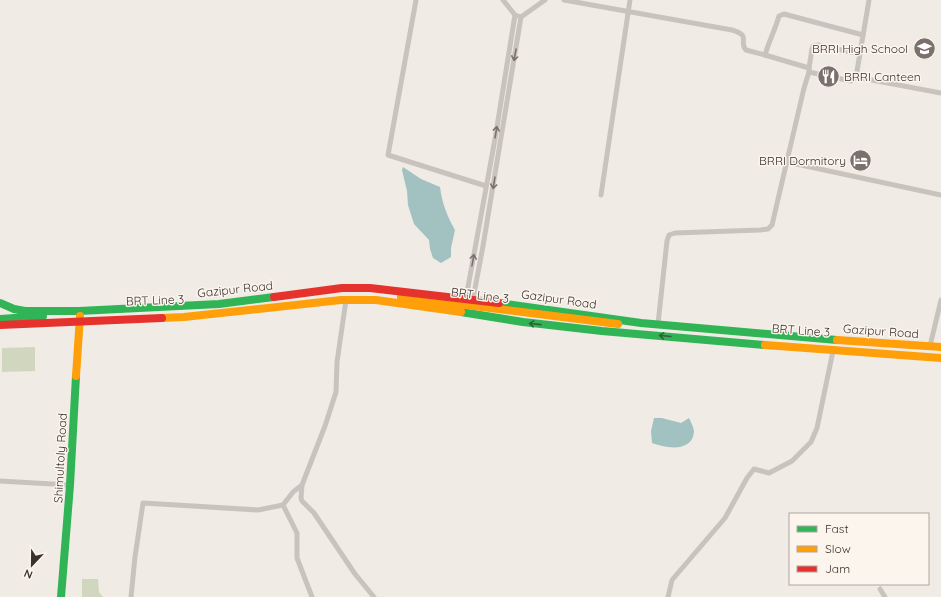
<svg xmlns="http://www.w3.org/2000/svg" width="941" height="597" font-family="Quicksand,sans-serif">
<rect width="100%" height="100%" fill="#f0ebe5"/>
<g fill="#d1d6bf">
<polygon points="35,347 35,371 2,372 2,348"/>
<polygon points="82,579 98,579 99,592 103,597 82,597"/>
</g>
<g fill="#a1c2c1">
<path d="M403,167L421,179L440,187C442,203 447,216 455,230L451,248V257L441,263L433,258L430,249L429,240L414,224L408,205L407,191L402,170Z"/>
<path d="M654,418H662L681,423L689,418C691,422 694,428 694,432C692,453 665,448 652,443L651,431Z"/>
</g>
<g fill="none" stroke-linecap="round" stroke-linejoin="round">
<g stroke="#c9c3be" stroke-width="5">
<polyline points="416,0 388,155 486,186"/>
<polyline points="503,0 515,15 521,17 545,0"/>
<path d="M564,0L732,30C752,36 738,41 746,50L765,55L809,68V72"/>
<path d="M765,55C769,41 775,30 779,16L784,14L863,35"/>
<polyline points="809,68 812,49 813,46 818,45 860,54"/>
<polyline points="856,77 941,93"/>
<polyline points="787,162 941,195"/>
<polyline points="601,195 630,0"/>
<polyline points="466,298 495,139 515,15"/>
<polyline points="473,299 483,246 521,17"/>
<polyline points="658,324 667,241 669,235 675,233 760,230 768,229 772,225 804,88 809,72 851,81 856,77 869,0"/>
<polyline points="930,346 941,300"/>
<polyline points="0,481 70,485"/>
<polyline points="302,485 301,498 302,501 314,513 355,574 374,597"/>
<polyline points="283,505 297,533 297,558 312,597"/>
<polyline points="880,589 885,597"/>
<polyline points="131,597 135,557 143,503 258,510 283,505 293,492 302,485 325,426 336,392 337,362 346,300"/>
<polyline points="668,597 672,580 725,518 747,478 754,469 769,473 792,461 811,442 817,428 833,351"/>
</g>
<g stroke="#30b455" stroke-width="8">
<polyline points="0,303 14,309 25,311 79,311 219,304 274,297"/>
<polyline points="499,303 641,323 837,340"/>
<polyline points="461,312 523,322 602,331 765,345"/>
<polyline points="0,319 43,316"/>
<polyline points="61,597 70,485 76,376"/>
</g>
<g stroke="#ff9f0a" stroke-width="8">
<polyline points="401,297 618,324"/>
<polyline points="162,318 184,317 341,300 376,300 461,312"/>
<polyline points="837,340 941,347"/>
<polyline points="765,345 941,358"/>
<polyline points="76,376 80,316"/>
</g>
<g stroke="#e5322d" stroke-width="8">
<polyline points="274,297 342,288 370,288 499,303"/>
<polyline points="0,325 162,318"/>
</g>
</g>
<defs><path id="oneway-shaft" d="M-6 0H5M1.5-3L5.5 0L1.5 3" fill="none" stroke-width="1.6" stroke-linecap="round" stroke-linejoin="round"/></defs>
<g stroke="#7b726d">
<use href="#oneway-shaft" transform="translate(515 55) rotate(100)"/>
<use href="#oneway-shaft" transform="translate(496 132) rotate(-81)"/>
<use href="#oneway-shaft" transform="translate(494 183) rotate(99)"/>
<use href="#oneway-shaft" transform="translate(473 260) rotate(-80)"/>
</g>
<g stroke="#375e3a">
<use href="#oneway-shaft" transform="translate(535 324) rotate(-174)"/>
<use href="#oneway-shaft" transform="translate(665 336) rotate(-175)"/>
</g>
<defs>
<symbol id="school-disc" viewBox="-11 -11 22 22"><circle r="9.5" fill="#7a716c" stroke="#fbf5ee"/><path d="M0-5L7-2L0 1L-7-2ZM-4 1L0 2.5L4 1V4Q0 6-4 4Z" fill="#fff"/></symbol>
<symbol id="restaurant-disc" viewBox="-11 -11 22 22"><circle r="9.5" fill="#7a716c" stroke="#fbf5ee"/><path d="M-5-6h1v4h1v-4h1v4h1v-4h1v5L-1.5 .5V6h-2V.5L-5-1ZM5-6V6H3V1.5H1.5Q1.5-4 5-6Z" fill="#fff"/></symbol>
<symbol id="hotel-disc" viewBox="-11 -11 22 22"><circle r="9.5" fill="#7a716c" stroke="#fbf5ee"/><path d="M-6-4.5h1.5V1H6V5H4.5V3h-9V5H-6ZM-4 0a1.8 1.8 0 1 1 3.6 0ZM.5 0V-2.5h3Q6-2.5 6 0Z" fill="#fff"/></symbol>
</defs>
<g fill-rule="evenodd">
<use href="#school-disc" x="912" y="36" width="25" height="25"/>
<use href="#restaurant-disc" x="816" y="64" width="25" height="25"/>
<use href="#hotel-disc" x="848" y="148" width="25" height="25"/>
</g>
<g text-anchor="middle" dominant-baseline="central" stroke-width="3" stroke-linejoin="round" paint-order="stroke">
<g font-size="12" fill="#3b302b" stroke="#fbf5ee" text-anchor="end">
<text x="908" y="48">BRRI High School</text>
<text x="844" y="76" text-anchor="start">BRRI Canteen</text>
<text x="846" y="160">BRRI Dormitory</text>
</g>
<g font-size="12" fill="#3b302b" stroke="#fbf5ee">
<text transform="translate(235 289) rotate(-6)">Gazipur Road</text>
<text transform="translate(480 295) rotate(7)">BRT Line 3</text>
<text transform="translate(559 299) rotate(8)">Gazipur Road</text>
<text transform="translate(155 300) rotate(-2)">BRT Line 3</text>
<text transform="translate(801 330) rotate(4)">BRT Line 3</text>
<text transform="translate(881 331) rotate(4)">Gazipur Road</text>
<text transform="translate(60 458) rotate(-87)">Shimultoly Road</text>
</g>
</g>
<rect x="789" y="513" width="140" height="72" fill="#fbf5ee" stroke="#aea6a0"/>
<rect x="797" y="526" width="20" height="6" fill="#30b455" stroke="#aea6a0"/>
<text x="825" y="533" font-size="12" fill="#3b302b">Fast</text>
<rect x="797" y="546" width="20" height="6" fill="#ff9f0a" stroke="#aea6a0"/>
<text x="825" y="553" font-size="12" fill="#3b302b">Slow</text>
<rect x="797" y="566" width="20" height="6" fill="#e5322d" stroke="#aea6a0"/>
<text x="825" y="573" font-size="12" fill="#3b302b">Jam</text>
<g transform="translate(32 565) rotate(202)" stroke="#fbf5ee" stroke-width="3" paint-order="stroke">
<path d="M0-3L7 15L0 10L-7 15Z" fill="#3b302b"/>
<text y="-6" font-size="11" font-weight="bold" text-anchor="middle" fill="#3b302b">N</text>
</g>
</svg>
